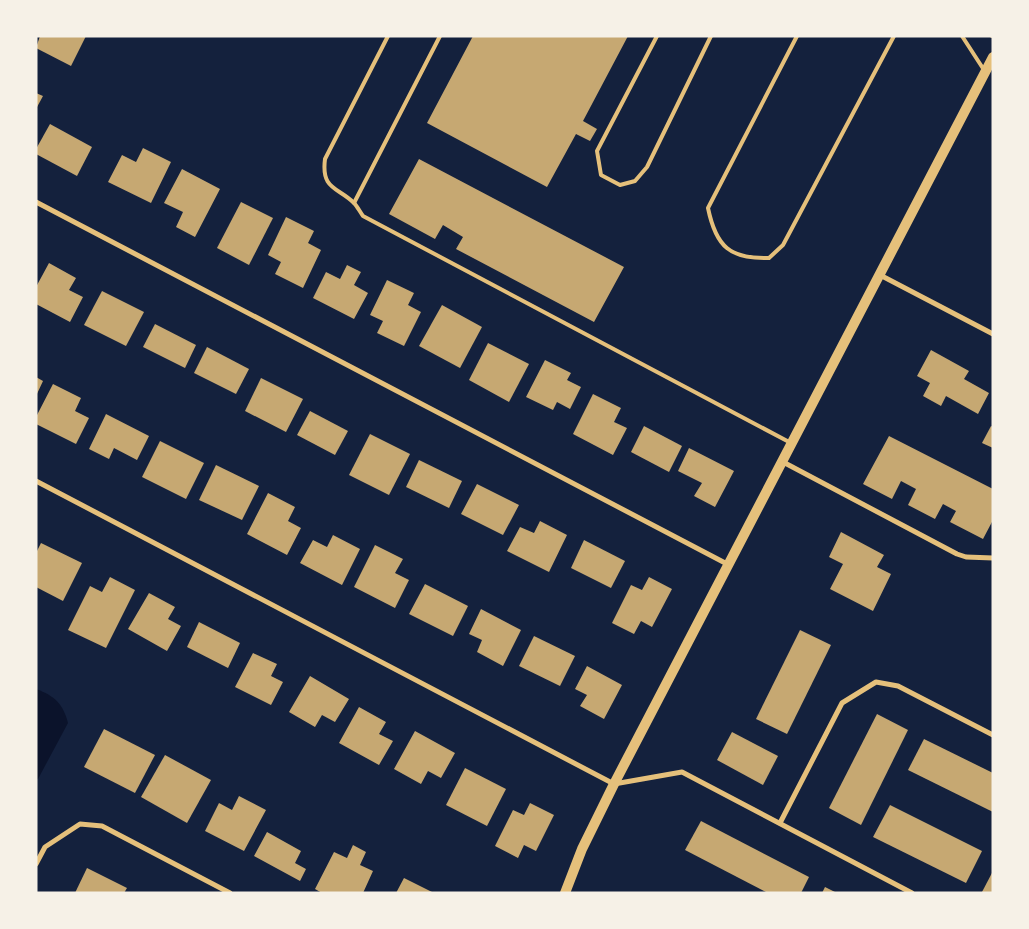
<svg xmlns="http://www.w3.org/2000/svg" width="1029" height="929" font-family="'Asap Condensed',sans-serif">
<rect width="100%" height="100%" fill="#14213d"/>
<path fill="#0b132b" d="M36,689C55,696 63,704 68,723L38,779H36Z"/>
<g fill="#c6a872">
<polygon points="40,36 86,36 71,66 36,48"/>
<polygon points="473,36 628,36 583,121 597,129 590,141 576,134 547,187 427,123"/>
<polygon points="36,93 43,96 36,109"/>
<polygon points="50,124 92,147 77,176 36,154 36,149"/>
<polygon points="143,148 171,162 151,203 108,182 122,155 136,162"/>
<polygon points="419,159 624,267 594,322 456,249 463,237 443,225 435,239 389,214"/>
<polygon points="182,169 220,189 195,237 176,227 183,212 164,203"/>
<polygon points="241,202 273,218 249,265 217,248"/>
<polygon points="286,217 314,231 308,243 321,250 303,288 275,274 281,262 268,255"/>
<polygon points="49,263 76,278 69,290 83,297 70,322 36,304 36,287"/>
<polygon points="347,265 361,272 354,285 368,293 354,319 313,298 326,272 340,279"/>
<polygon points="387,280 414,293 408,305 421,312 404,346 377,333 383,321 370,315"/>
<polygon points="102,291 144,312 126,346 84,325"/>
<polygon points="442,305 482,327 460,368 419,346"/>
<polygon points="155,324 196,345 185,368 143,347"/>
<polygon points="488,343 529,364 509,402 469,380"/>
<polygon points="207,347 249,369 236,394 194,373"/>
<polygon points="931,350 969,371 964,379 989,393 978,414 946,396 941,406 923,396 930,383 917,376"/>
<polygon points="545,360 571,373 567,380 581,387 570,409 557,402 553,410 526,397"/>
<polygon points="36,377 43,381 36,396"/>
<polygon points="261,378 303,399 286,432 245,411"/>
<polygon points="53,384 81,398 75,411 89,418 76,444 36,424 36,417"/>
<polygon points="593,394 621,408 614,422 627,428 613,455 573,434"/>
<polygon points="310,411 348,431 335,455 297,435"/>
<polygon points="106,414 149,436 137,460 114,448 109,459 89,449"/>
<polygon points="644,426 682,446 669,472 631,452"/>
<polygon points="991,426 993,427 993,448 982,443"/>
<polygon points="370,434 410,454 389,495 349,475"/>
<polygon points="889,436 993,489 993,520 983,539 950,522 956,511 943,504 935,519 908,505 916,489 901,481 892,499 863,484"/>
<polygon points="160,441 204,463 186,499 142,477"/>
<polygon points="689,448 734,471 715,507 694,496 702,483 678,471"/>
<polygon points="419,460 462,481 449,508 406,487"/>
<polygon points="216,465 259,486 242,520 199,500"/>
<polygon points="477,484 519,505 503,535 461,514"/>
<polygon points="268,493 295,507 288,521 301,528 287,555 247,534"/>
<polygon points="540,521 567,535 549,572 507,551 520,527 534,533"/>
<polygon points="841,532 884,555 877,567 891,574 873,611 830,589 843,564 829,557"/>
<polygon points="333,535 360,549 342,585 300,563 313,540 327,547"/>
<polygon points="584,540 625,561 611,588 571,568"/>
<polygon points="41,543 82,563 63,601 36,587 36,553"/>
<polygon points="375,545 403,559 395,573 409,580 395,608 354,587"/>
<polygon points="110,577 135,590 106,648 68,630 90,586 102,592"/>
<polygon points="649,577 672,589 652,627 641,621 634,634 612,623 631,585 642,590"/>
<polygon points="425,584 468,606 453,636 409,614"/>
<polygon points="149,593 175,607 168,619 181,626 167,651 128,629"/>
<polygon points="481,609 521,630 503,666 477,652 482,640 469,634"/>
<polygon points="199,622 240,643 228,668 187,647"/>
<polygon points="800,630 831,645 787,734 756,719"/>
<polygon points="534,636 575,656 560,686 519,666"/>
<polygon points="253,653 277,664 271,676 283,682 271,705 235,687"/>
<polygon points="587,666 622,685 604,719 580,706 587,695 575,689"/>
<polygon points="310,676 349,699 335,722 322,715 315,727 289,712"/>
<polygon points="359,707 386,722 379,734 393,741 379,765 339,743"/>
<polygon points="877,714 908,730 861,825 829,808"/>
<polygon points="104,729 155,755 135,793 84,767"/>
<polygon points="415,731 455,753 441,778 428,771 421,784 394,769"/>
<polygon points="732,732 778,756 763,785 717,760"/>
<polygon points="924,739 993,773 993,812 908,770"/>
<polygon points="165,755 211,780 187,823 141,797"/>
<polygon points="465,768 506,789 487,826 446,805"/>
<polygon points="239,796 266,810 244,851 205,831 219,803 232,810"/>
<polygon points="530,803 554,815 536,851 524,845 518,858 495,846 513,810 524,815"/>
<polygon points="890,805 982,851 966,883 873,837"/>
<polygon points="701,821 809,877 801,893 768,893 685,850"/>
<polygon points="267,832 301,851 295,863 306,869 300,881 254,856"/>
<polygon points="353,845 366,852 360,865 373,871 363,893 322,893 315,889 334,852 347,858"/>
<polygon points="87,868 127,888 124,893 75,893"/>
<polygon points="993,871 993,893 984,893 982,892"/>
<polygon points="404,878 434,893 396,893"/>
<polygon points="825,887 837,893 822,893"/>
</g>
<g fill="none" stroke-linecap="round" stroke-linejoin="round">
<g stroke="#e5c07b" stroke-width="4">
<path d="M388,36L325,159C321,190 338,187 354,203C357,206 360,212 363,216L791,443"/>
<polyline points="657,36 597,151 601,175 620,185 635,181 647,167 711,36"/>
<path d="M797,36L708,208C716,247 730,259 769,258L783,245L894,36"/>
<polyline points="962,36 984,70"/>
<polyline points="992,36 993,36"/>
<polyline points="354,203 440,36"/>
</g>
<g stroke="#e5c07b" stroke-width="5">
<polyline points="36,202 729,565"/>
<polyline points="880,275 993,334"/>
<polyline points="783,462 957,554 966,557 993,558"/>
<polyline points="36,481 614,784 682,772 912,893"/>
<polyline points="780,823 842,703 876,682 898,686 993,735"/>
<polyline points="36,864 45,847 80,824 102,826 230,893"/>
</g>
<polyline stroke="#e5c07b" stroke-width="10" points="565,893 582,849 614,784 993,57"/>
</g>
<rect width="1029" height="929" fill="none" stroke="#f6f1e7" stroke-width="75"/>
</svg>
